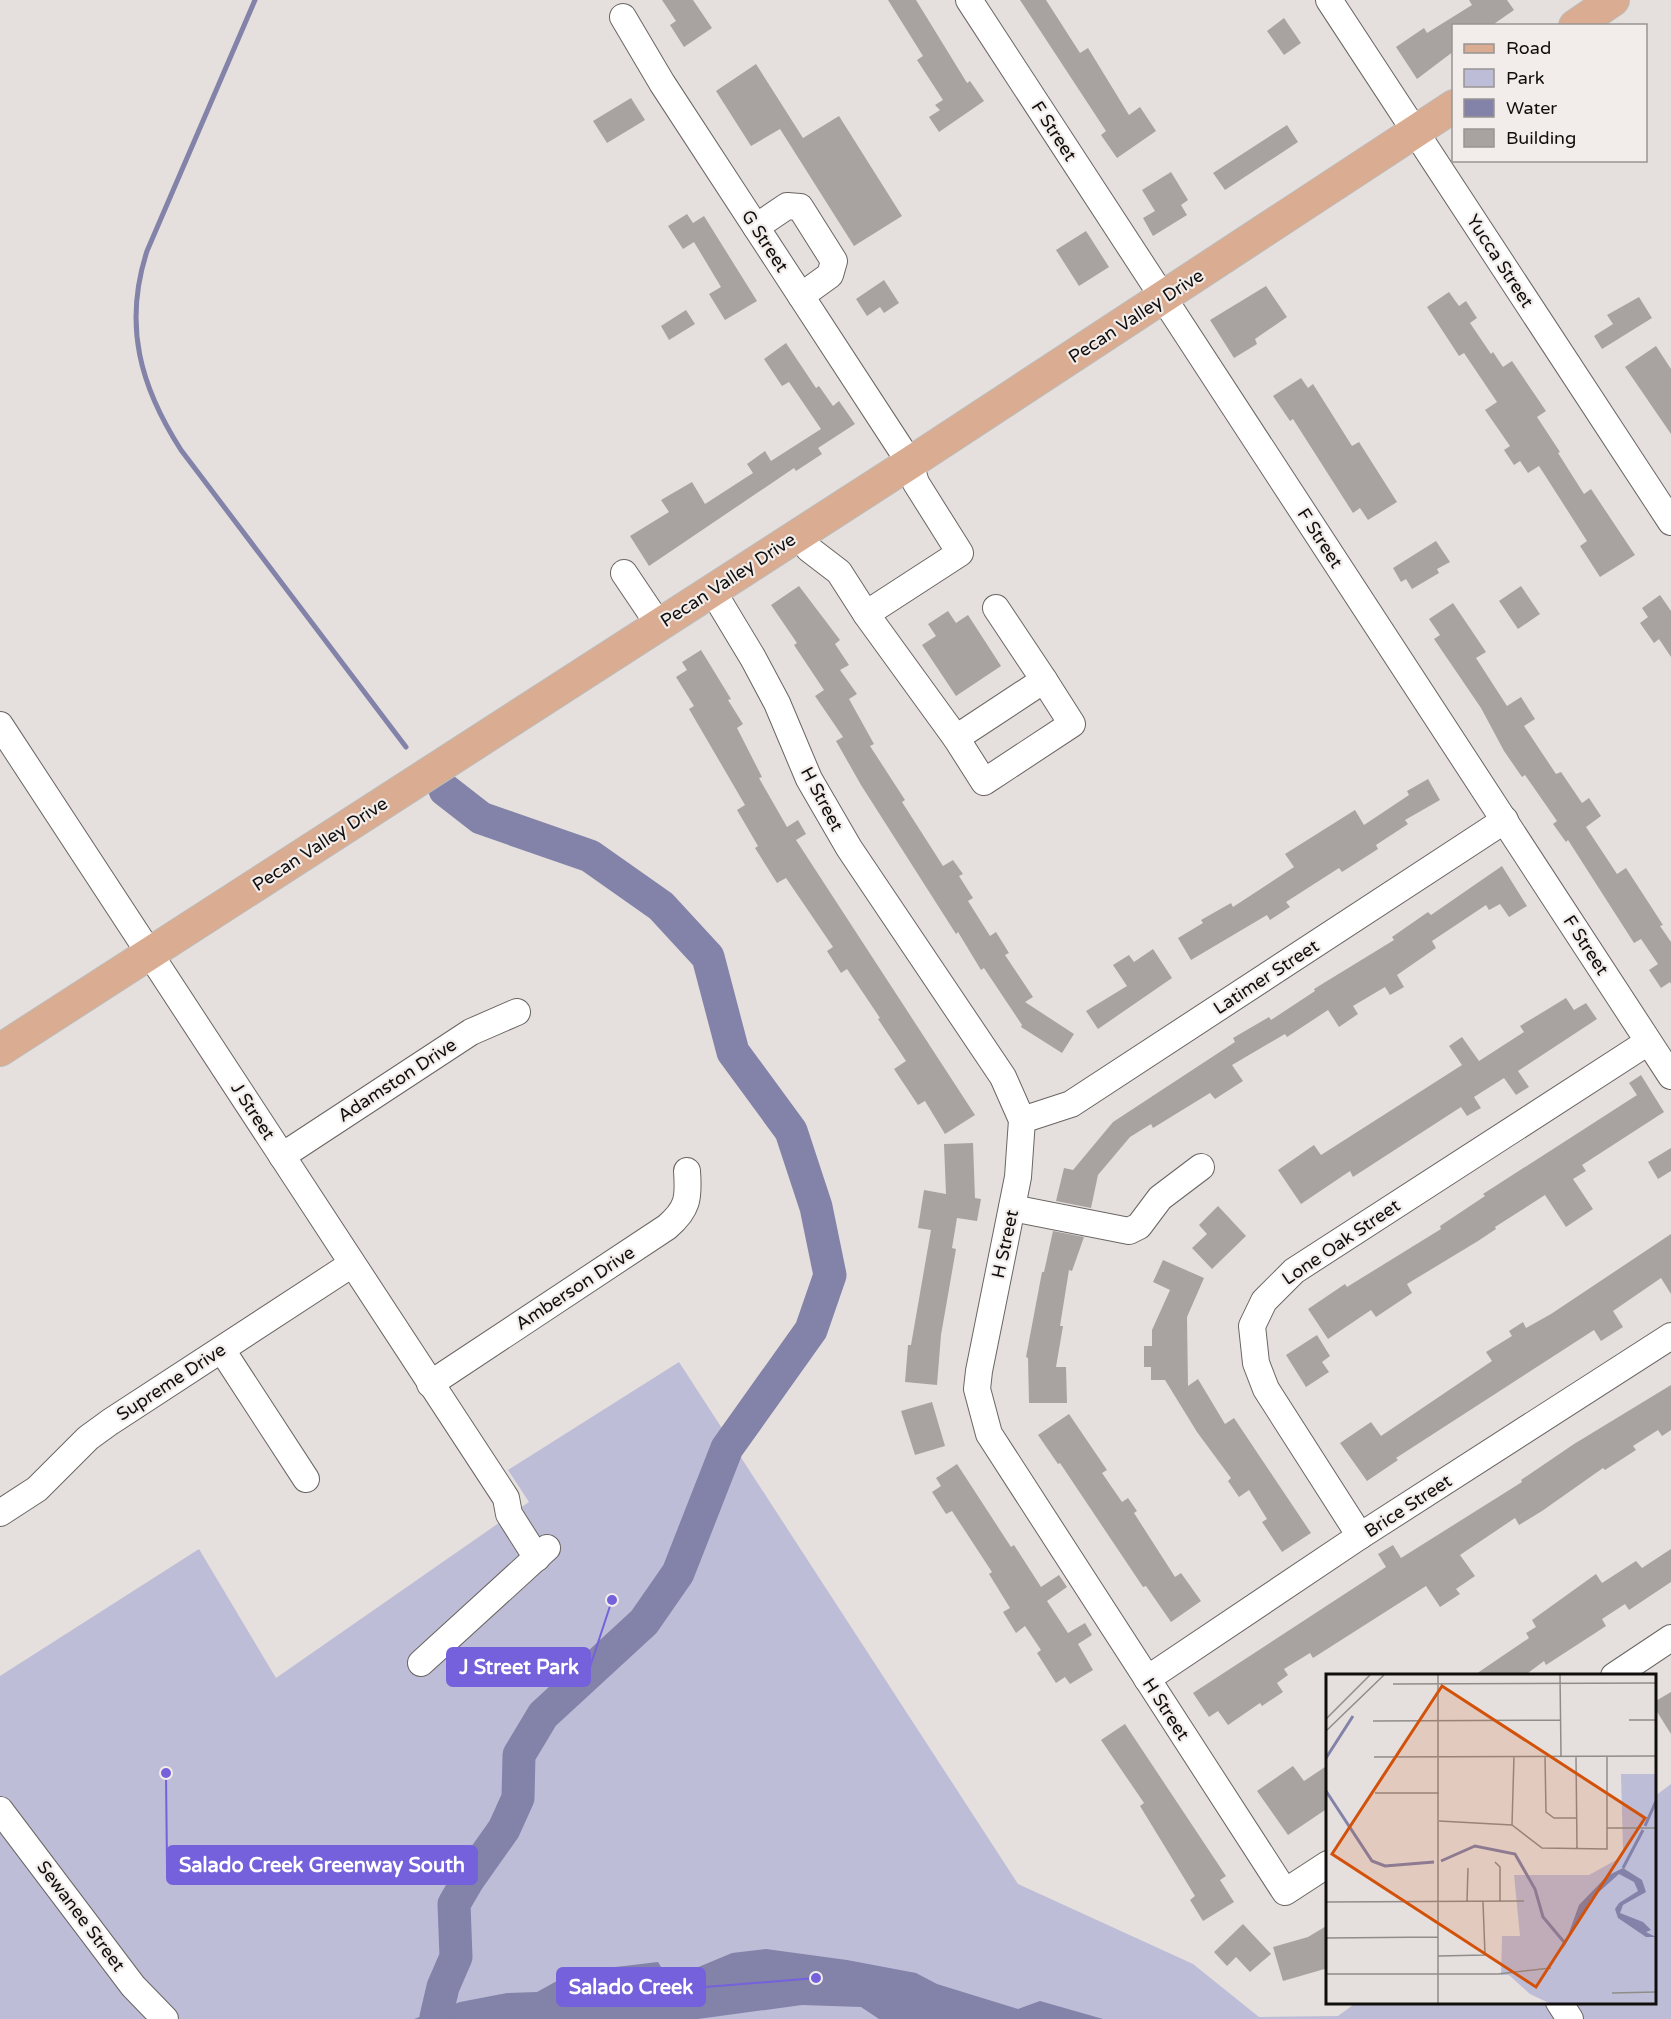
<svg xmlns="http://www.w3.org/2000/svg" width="1671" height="2019" font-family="'Varela Round',sans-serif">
<rect width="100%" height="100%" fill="#e5e0dd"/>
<polygon fill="#bebdd7" points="679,1362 1018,1884 1193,1964 1259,2017 1338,2016 1357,2002 1654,2002 1655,1796 1671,1784 1671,2019 0,2019 0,1676 199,1549 276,1678 529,1502 508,1470"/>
<polygon fill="#8382a9" points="766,1949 847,1960 916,1973 937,1984 1018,2009 1040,2001 1103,2019 879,2019 861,2007 802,2005 698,2019 414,2019 460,2002 507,1993 537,1992 573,1972 658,1962 666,1975 677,1976 732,1953"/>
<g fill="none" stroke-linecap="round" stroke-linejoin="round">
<path stroke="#8382a9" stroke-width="5" d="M255,0L147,251C123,325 140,386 181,450L406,747"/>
<polyline stroke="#8382a9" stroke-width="33" points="436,2017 443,1987 456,1957 454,1904 468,1880 504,1829 518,1798 519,1755 543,1715 644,1622 678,1573 727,1448 811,1330 830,1275 816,1207 791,1131 733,1052 708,957 661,906 590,856 481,818 445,790"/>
</g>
<g fill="#a8a3a1">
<polygon points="662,0 693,0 712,28 684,47 670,25 676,21"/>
<polygon points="888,0 916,0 967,83 970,81 984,101 939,132 929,117 940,110 935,105 943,100 917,60 923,56"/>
<polygon points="1020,0 1046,0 1080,53 1088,48 1129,115 1140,107 1156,131 1117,158 1101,135 1106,131"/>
<polygon points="1469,0 1507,0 1514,10 1491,26 1454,26 1454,51 1417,79 1396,47 1424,28 1427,33 1472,5"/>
<polygon points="1284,18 1301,43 1284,55 1267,31"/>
<polygon points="756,64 803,138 839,116 902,216 854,246 780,129 751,146 716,91"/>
<polygon points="631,98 645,120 607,143 593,121"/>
<polygon points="1287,125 1298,142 1225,190 1213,173"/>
<polygon points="1171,172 1188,200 1181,205 1187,215 1153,236 1143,218 1155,211 1142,190"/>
<polygon points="687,214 693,223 704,216 757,301 725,320 709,294 721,287 694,242 683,249 668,226"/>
<polygon points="1086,231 1109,267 1079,286 1056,250"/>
<polygon points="884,280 899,303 884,313 880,307 867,316 856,299"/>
<polygon points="1266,286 1287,317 1255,339 1257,344 1234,358 1210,320"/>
<polygon points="1449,292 1459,306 1466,301 1477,318 1470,323 1491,354 1493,352 1503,367 1512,361 1546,411 1537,417 1560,452 1558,453 1584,494 1591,489 1635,555 1600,577 1580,546 1587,541 1539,466 1528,473 1520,461 1514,465 1504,450 1510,446 1485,410 1497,402 1464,353 1459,356 1427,307"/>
<polygon points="1639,297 1652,318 1602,349 1594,336 1613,324 1607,315"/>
<polygon points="686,310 695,324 669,340 661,326"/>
<polygon points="786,343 816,388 819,386 833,406 839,401 855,424 818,448 822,454 796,471 794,468 649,566 630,536 669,512 661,500 692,482 705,504 753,473 747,464 765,451 771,461 821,429 789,382 782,386 764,359"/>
<polygon points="1656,346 1671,369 1671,434 1625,367"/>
<polygon points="1301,378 1308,388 1313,384 1352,446 1359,442 1397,502 1368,520 1360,508 1353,513 1293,419 1290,421 1273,396"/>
<polygon points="1436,541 1450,562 1437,569 1439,573 1412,589 1406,579 1401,582 1393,568"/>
<polygon points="799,586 840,640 835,644 849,665 840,670 857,694 849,699 874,744 870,746 905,800 902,802 943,866 953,860 963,874 959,876 973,898 968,901 990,936 996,932 1009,953 1005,955 1033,997 1025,1002 1074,1034 1062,1053 1021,1027 1022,1025 984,968 981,970 958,932 956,934 861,785 836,741 843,737 815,696 824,690 794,645 797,643 771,605"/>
<polygon points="1521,586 1540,614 1518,629 1499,601"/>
<polygon points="1660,595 1671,611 1671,657 1659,639 1654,643 1640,623 1648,617 1642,608"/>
<polygon points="1453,603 1486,652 1476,658 1507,706 1521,697 1535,719 1524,726 1556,774 1561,772 1582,803 1589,798 1601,816 1586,827 1617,874 1626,868 1663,925 1660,926 1671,942 1671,984 1670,982 1661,988 1649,970 1658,964 1641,939 1634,943 1568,840 1566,842 1553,824 1557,821 1525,775 1522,777 1504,751 1481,708 1434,639 1440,635 1429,619"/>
<polygon points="948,611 956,623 968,615 1001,666 956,696 922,645 936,636 928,624"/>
<polygon points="701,650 731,699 728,700 743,724 737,728 762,777 759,778 787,827 798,820 806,834 796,840 975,1115 945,1134 925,1101 918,1105 894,1069 906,1061 878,1019 880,1018 847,969 841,973 827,951 833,947 786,878 777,883 755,848 758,846 737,810 745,805 689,709 694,706 676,677 687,670 682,662"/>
<polygon points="1428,779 1440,800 1405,820 1408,824 1376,845 1378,849 1342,872 1339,868 1286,902 1290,907 1270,920 1267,915 1191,960 1178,938 1203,923 1201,920 1231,903 1233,907 1294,867 1285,854 1355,810 1364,825 1409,795 1407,791"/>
<polygon points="1502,866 1527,906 1509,917 1500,904 1489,910 1486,905 1432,941 1436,948 1397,975 1404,987 1390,995 1385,987 1353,1006 1358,1014 1339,1027 1328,1010 1287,1037 1285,1034 1232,1065 1243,1081 1215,1099 1210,1093 1153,1128 1151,1124 1130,1137 1098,1175 1091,1208 1056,1201 1064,1168 1073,1170 1113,1122 1235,1042 1233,1038 1269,1017 1271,1020 1315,991 1314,989 1394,940 1392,937 1428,912 1431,915"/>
<polygon points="1153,949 1172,978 1098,1029 1086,1011 1127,986 1113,965 1129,955 1134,962"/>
<polygon points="1566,998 1574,1010 1586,1003 1597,1019 1518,1071 1529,1087 1516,1095 1504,1078 1474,1097 1481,1108 1467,1116 1461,1107 1353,1177 1350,1171 1301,1204 1278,1170 1314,1145 1321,1155 1462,1065 1449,1046 1462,1037 1479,1061 1524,1032 1520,1026"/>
<polygon points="1641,1075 1664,1112 1582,1165 1586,1171 1573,1179 1593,1209 1566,1227 1545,1195 1495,1227 1496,1229 1478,1241 1407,1284 1412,1293 1376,1317 1371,1310 1328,1339 1308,1309 1345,1284 1347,1287 1441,1229 1440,1226 1485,1196 1483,1194 1637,1095 1629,1083"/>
<polygon points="973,1143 975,1198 981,1199 977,1221 957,1218 952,1248 956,1249 941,1335 937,1385 905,1382 908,1345 911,1345 931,1230 918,1228 924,1190 946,1194 944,1144"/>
<polygon points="1671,1148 1671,1171 1658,1179 1648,1162"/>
<polygon points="1218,1206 1246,1236 1212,1269 1192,1248 1207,1234 1199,1225"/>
<polygon points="1053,1231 1084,1237 1072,1271 1069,1270 1060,1326 1063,1326 1056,1367 1066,1367 1067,1403 1029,1403 1028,1358 1026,1357 1042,1272 1044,1272"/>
<polygon points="1671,1234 1671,1294 1661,1278 1613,1311 1623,1327 1601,1341 1594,1330 1396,1458 1398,1460 1367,1481 1340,1443 1371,1422 1381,1436 1492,1361 1486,1352 1512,1336 1509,1331 1523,1322 1526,1328 1551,1314"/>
<polygon points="1163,1260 1204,1278 1187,1317 1188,1386 1198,1379 1225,1424 1234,1418 1311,1533 1282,1552 1262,1522 1267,1519 1249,1490 1239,1497 1228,1481 1231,1478 1197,1432 1165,1380 1151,1380 1151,1367 1144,1367 1144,1346 1152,1346 1152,1330 1170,1290 1153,1282"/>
<polygon points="1317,1335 1330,1356 1322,1362 1329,1372 1306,1387 1286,1355"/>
<polygon points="1671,1385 1671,1430 1662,1436 1658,1430 1633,1446 1636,1450 1605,1470 1603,1468 1542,1511 1519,1525 1515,1518 1460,1555 1475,1576 1456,1589 1460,1594 1440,1607 1426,1586 1313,1658 1310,1653 1284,1669 1288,1675 1277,1683 1283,1692 1262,1706 1260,1703 1228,1725 1218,1711 1209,1717 1193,1693 1386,1567 1378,1554 1393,1545 1401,1558 1522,1482 1521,1480 1574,1444"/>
<polygon points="932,1402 945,1446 915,1455 901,1411"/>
<polygon points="1069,1414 1107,1470 1102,1473 1122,1502 1128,1498 1137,1511 1134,1513 1175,1577 1181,1573 1201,1601 1171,1622 1146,1586 1143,1587 1060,1463 1058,1464 1038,1435"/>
<polygon points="957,1464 1011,1547 1014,1545 1041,1587 1059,1575 1067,1587 1047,1601 1068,1633 1085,1623 1092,1635 1078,1644 1093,1670 1070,1684 1065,1677 1056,1683 1037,1653 1041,1650 1025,1626 1016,1633 1003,1612 1010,1608 989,1574 992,1572 952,1511 946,1514 932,1492 941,1486 936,1478"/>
<polygon points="1671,1549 1671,1582 1629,1610 1625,1604 1602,1619 1606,1626 1546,1665 1544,1661 1524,1676 1473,1676 1529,1638 1526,1633 1536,1627 1532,1620 1596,1574 1602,1583 1636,1561 1642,1568"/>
<polygon points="1671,1692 1671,1734 1654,1707 1654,1702"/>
<polygon points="1125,1724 1226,1876 1220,1880 1234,1902 1203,1921 1190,1900 1195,1896 1140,1806 1144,1803 1101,1740"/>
<polygon points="1328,1765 1328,1808 1288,1835 1257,1791 1293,1766 1304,1781"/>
<polygon points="1243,1924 1271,1954 1250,1972 1236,1957 1227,1966 1214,1952"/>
<polygon points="1328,1925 1328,1968 1283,1981 1273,1947 1308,1937"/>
</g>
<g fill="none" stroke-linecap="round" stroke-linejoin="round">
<defs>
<g id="minor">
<polyline points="969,0 1671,1076"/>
<polyline points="1329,0 1671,522"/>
<polyline points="623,17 662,83 910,463 916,483 960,553 866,614 839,572 809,549 800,534"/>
<polyline points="756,227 787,206 800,207 834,261 830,275 801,296"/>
<polyline points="624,573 659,625"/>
<polyline points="712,590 753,658 777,703 809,779 849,848 1003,1077 1022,1120 1018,1177 979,1371 977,1389 989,1434 1285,1892 1328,1864"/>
<polyline points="866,614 956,738 1044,680 996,608"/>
<polyline points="0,725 506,1498 509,1514 537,1558"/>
<polyline points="956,738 984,782 1072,724 1044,680"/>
<polyline points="1022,1120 1071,1104 1505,820"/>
<polyline points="282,1156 471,1032 517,1012"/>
<polyline points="1012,1208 1129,1231 1139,1226 1160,1198 1201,1167"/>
<polyline points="222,1350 306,1479"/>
<path d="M430,1384L667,1227C688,1209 689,1198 687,1171"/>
<polyline points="0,1513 37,1489 88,1438 110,1422 352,1264"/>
<polyline points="1360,1536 1266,1389 1256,1363 1252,1326 1264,1301 1294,1271 1648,1042"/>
<polyline points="421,1663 547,1548"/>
<polyline points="1614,1676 1671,1638"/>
<polyline points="1147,1679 1360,1536 1671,1336"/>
<polyline points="0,1810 133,1986 165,2019"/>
<polyline points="1559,2002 1570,2019"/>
</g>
<g id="major">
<polyline points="1575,26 1613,0"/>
<polyline points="0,1050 910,463 1454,106"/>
</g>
</defs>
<use href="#minor" stroke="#6a6563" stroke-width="28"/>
<use href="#major" stroke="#bcbcbb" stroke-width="34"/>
<use href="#minor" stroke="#fff" stroke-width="26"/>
<use href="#major" stroke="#daac91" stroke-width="32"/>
</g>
<g text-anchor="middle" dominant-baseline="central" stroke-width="4.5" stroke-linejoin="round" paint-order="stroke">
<g font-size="18" fill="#100e0d" stroke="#f2edea">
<text transform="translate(1054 131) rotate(57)">F Street</text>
<text transform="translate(765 241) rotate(57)">G Street</text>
<text transform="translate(1500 261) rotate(57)">Yucca Street</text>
<text transform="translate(1136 316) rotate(-33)">Pecan Valley Drive</text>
<text transform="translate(1320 538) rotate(57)">F Street</text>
<text transform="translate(728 580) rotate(-33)">Pecan Valley Drive</text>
<text transform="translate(822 799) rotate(62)">H Street</text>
<text transform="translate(320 844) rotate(-33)">Pecan Valley Drive</text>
<text transform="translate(1586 945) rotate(57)">F Street</text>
<text transform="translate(1266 977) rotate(-33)">Latimer Street</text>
<text transform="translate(397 1080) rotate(-33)">Adamston Drive</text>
<text transform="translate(253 1111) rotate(57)">J Street</text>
<text transform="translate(1341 1242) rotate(-34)">Lone Oak Street</text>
<text transform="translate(1005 1244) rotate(-78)">H Street</text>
<text transform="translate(575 1288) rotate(-33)">Amberson Drive</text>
<text transform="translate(171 1382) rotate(-33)">Supreme Drive</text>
<text transform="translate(1408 1506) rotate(-33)">Brice Street</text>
<text transform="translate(1166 1709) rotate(57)">H Street</text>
<text transform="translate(81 1916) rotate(53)">Sewanee Street</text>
</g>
</g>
<g transform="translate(1326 1674)">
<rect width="330" height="330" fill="#e5e0dd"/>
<path d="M295,100H330V329H223L204,320L183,301H175L176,262H194L188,201H263L292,185L297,177Z" fill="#bebdd7"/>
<path d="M297,194L316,206L320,218L297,231L294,239L317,248L325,256L320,258L330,263H320L292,244L289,235L293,229L312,217L308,208L293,200L265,225L237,275L253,231L281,202Z" fill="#8382a9"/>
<path fill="none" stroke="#8382a9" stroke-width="3" d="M0,84L27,42M0,117L46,187L59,192L108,188M319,152L330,127M115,187L149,172L189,180L209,215L217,243L238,268M297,194L317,156"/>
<path fill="none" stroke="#908c8a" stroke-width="1.5" d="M112,1V329M234,1L235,82M67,10L330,9M0,45L44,1M303,46H330M47,47L234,46M0,57L58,1M219,82L220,138L228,144H250M250,82L251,174M48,83L330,82M49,119H113M113,147L186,151L216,174L281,175V82M186,151L188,82M281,154H330M169,188L174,193V228M0,228L198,227M141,228L142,194M0,264L112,263M112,282L159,281L157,228M0,300H172L225,294M286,319L330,318"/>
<path fill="#d2520c" fill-opacity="0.15" stroke="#d2520c" stroke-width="3" d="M116,12L319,144L210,313L6,180Z"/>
<rect width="330" height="330" fill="none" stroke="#100e0d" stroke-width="3"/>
</g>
<path fill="none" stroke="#7461db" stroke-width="2" d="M612 1600L590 1667M166 1773L167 1865M816 1978L705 1987"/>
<g fill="#7461db" stroke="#f2edea" stroke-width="2">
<circle cx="612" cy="1600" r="6"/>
<circle cx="166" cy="1773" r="6"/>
<circle cx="816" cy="1978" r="6"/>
</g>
<g fill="#7461db" stroke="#7461db" stroke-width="2">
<rect x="447" y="1648" width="143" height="38" rx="6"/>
<rect x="167" y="1846" width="310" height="38" rx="6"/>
<rect x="557" y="1968" width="148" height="38" rx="6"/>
</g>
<g font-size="20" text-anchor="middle" font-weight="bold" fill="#fff">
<text x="519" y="1674">J Street Park</text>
<text x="322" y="1872">Salado Creek Greenway South</text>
<text x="631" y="1994">Salado Creek</text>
</g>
<rect x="1452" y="24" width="195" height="138" fill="#f2edea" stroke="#989492" stroke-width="1.5"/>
<rect x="1464" y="44" width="30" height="9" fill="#daac91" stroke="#989492" stroke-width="1.5"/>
<text x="1506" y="54" font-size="18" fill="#100e0d">Road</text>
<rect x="1464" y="69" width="30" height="18" fill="#bebdd7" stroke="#989492" stroke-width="1.5"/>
<text x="1506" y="84" font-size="18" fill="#100e0d">Park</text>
<rect x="1464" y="99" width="30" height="18" fill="#8382a9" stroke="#989492" stroke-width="1.5"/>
<text x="1506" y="114" font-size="18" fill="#100e0d">Water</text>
<rect x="1464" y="129" width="30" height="18" fill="#a8a3a1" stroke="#989492" stroke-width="1.5"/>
<text x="1506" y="144" font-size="18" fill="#100e0d">Building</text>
</svg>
